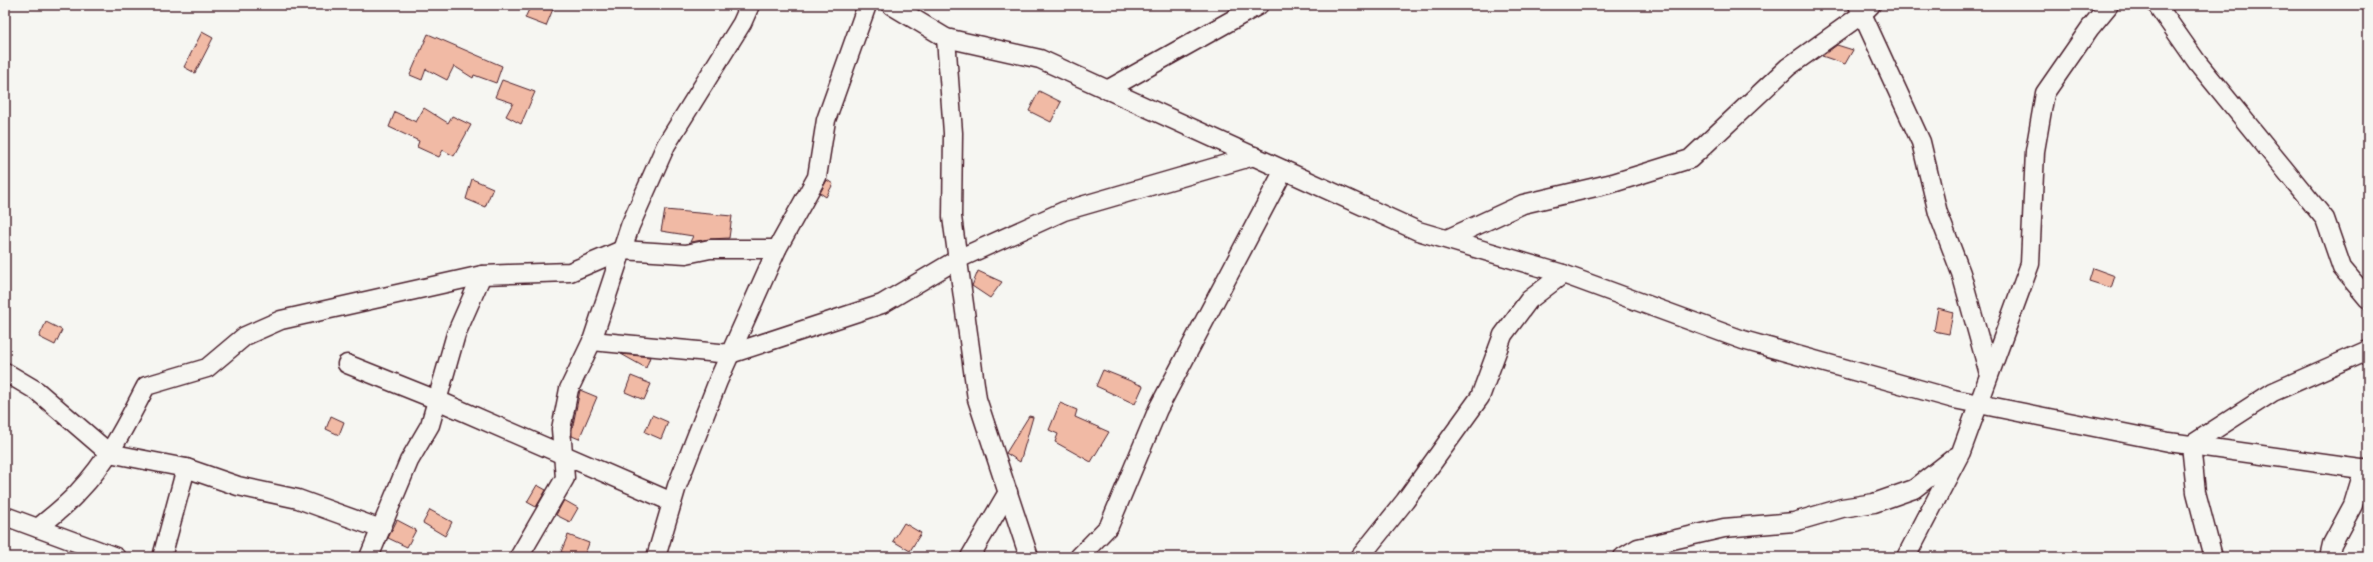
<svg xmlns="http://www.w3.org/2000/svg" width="2373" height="562" font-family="Kalam,sans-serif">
<rect width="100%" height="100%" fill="#f6f6f2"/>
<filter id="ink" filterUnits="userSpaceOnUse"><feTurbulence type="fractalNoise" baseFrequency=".025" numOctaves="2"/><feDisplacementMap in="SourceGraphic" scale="8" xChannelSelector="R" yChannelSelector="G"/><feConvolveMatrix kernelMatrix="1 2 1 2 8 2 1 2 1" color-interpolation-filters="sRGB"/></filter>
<g filter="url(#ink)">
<g fill="#f1baa5" stroke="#4a1f2b">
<polygon points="531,5 543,5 553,9 546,26 525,18"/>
<polygon points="202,32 213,38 195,73 184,67"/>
<polygon points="428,34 502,66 496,83 474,75 473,78 454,66 447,80 426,69 422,80 410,75"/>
<polygon points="1837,45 1853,50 1845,64 1822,56"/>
<polygon points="502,80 535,92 521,124 506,116 513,103 495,97"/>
<polygon points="1039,91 1061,102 1051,122 1029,111"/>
<polygon points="424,108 448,123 452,116 471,125 454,156 443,150 439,157 417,147 419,141 389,127 395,112 416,122"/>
<polygon points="472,179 493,188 485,207 466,199"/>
<polygon points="827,180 833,184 826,197 820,193"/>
<polygon points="665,210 732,216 729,238 710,239 690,242 693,236 661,231"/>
<polygon points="2093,268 2115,276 2111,288 2089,281"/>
<polygon points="978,271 1002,282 990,298 972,286"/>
<polygon points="1938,308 1953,312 1949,334 1934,331"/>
<polygon points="46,322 62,330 55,345 39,337"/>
<polygon points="621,354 650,357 646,368"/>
<polygon points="1103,370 1143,386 1135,404 1096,386"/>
<polygon points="631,376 651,384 644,400 625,392"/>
<polygon points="580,390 597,397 579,439 572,436 572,430"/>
<polygon points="1060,403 1077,410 1075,417 1109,432 1091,462 1055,442 1058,434 1049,430"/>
<polygon points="652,415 668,422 661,439 645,432"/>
<polygon points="331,416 344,422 339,435 326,429"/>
<polygon points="1029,416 1033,417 1020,462 1006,453"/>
<polygon points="537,485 546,490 536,507 527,502"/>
<polygon points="564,500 578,508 570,522 556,515"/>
<polygon points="430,510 452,522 445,536 423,523"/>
<polygon points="397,520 416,530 407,547 388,538"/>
<polygon points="904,523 921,533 910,551 893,541"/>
<polygon points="568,535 589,543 584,557 574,557 561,552"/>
</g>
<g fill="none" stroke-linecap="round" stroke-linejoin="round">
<defs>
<g id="minor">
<polyline points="891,5 946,38 1040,59 1418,231 1563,274 1743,340 1954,399 2169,442 2368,470"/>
<polyline points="1858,5 1921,142 1938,213 1961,273 1989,374"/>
<polyline points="2157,5 2197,62 2325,219 2342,268 2368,299"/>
<polyline points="946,38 953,133 952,217 977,399 1029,557"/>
<polyline points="1107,90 1259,5"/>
<polyline points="1447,239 1523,204 1613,183 1690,159 1788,67 1861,15 1871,5"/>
<polyline points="592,341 730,354 882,304 958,259 1064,211 1254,156"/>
<polyline points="347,364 437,400 672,502"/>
<polyline points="5,372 37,391 109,453 186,468 238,486 298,499 381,529"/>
<polyline points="5,516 116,557"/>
<path d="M38,528C52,516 67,505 79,491C108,461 127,423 146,386L207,368L245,336L281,320L482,275L570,272L622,250L686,254L710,249H777"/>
<polyline points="162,557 186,468"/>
<polyline points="369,557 409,461 430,425 456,334 482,275"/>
<polyline points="519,557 565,478 561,429 569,389 592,341 630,226 666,145 742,23 750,5"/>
<polyline points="656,557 677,486 718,381 777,249 817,177 826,120 867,5"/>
<polyline points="970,557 1008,492"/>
<polyline points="1079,557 1109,526 1158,409 1284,170"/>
<polyline points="1360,557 1405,501 1480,397 1503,335 1529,300 1563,274"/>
<polyline points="1623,557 1638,548 1724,528 1794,522 1842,508 1874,503 1914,489 1955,457"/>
<polyline points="1906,557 1961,452 2030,264 2035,151 2045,93 2090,28 2109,5"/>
<polyline points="2213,557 2196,492 2191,445 2273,392 2368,350"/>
<polyline points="2329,557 2332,544 2353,505 2364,469"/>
</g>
</defs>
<use href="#minor" stroke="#4a1f2b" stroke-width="21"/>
<use href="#minor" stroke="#f6f6f2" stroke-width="18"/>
</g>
</g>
<rect width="2373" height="562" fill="none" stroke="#f6f6f2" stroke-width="20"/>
<rect x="10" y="10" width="2353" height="542" fill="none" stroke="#4a1f2b" stroke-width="1.5" filter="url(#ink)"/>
</svg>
